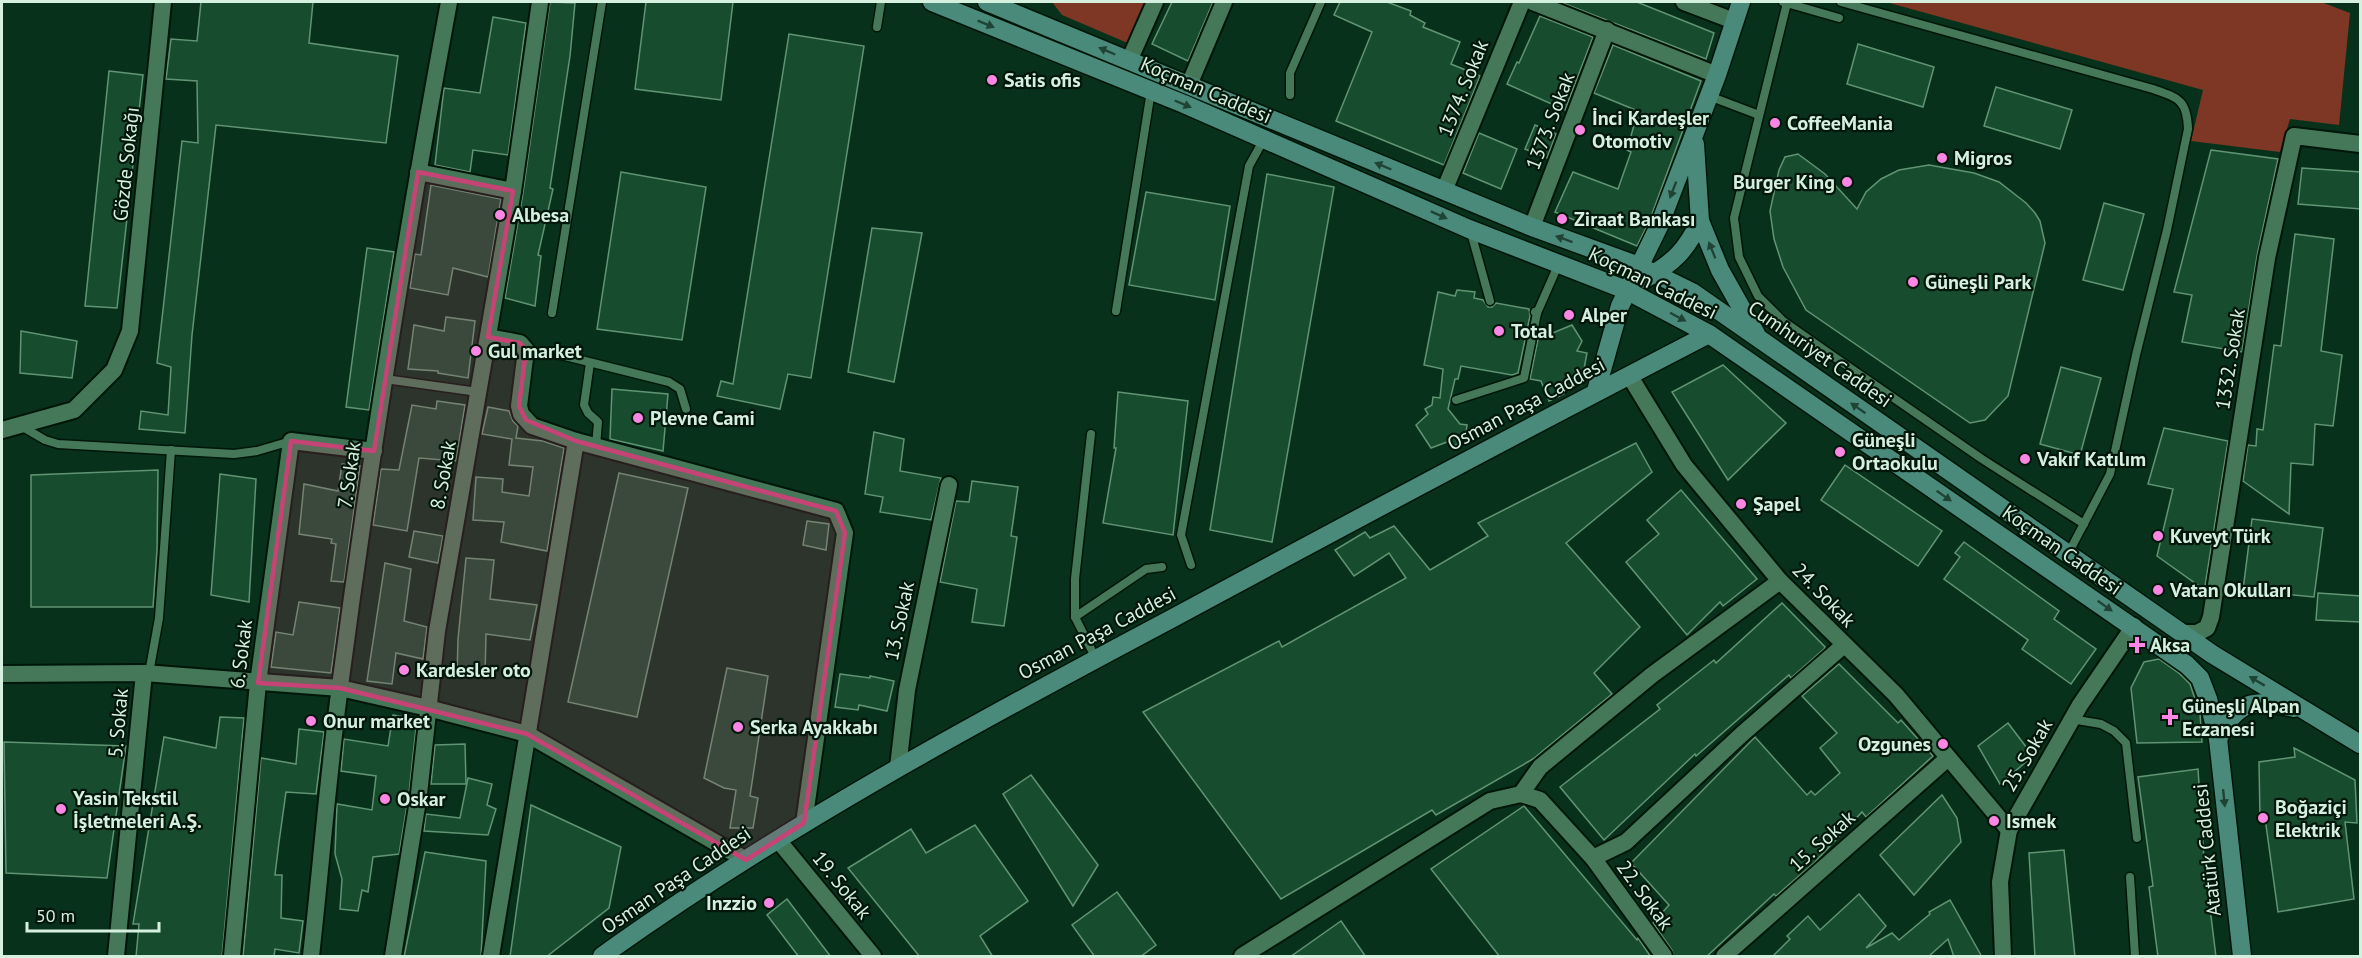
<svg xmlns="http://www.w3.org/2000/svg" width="2362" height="958" font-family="'PT Sans',sans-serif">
<rect width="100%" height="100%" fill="#07311b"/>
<g fill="#7e3724">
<polygon points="1052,2 1149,2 1130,44 1062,15"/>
<polygon points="1886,2 2321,2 2350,13 2339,125 2290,119 2280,152 2191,141 2203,90"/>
</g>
<g fill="#184c2f" stroke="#619473" stroke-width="1.5">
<polygon points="201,2 313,2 309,43 398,56 386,143 216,125 192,335 185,433 139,429 141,411 168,415 171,367 157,363 182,141 198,143 197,81 166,79 171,39 197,41"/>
<polygon points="550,2 575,3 570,56 550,188 553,189 538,255 541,256 535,306 505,298 523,193"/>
<polygon points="646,2 733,2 721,100 635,89"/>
<polygon points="1172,2 1213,2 1188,61 1152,44"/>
<polygon points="1340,2 1387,2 1411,11 1410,15 1425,23 1423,27 1460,42 1451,64 1480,76 1444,165 1336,121 1372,32 1334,15"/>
<polygon points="1560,2 1637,2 1714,33 1706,59"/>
<polygon points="1540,16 1593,37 1565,110 1507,84 1517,62 1519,63"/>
<polygon points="493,17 526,23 508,155 473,150 470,172 435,165 444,88 480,93"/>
<polygon points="789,34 864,46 811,378 788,374 780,409 717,396 721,381 733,384"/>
<polygon points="1858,44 1934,67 1923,107 1847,84"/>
<polygon points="1613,45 1701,81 1649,222 1637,246 1555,212 1573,172 1618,189 1631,152 1627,150 1638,111 1594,93"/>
<polygon points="109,71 143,75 117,308 85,306"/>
<polygon points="1996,87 2072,110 2060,149 1984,126"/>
<polygon points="1535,125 1556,134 1547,158 1525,149"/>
<polygon points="1479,133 1517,149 1501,189 1463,173"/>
<polygon points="2211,150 2278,159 2257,256 2242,352 2182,342 2192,295 2174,292"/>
<polygon points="1798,154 1825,174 1857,209 1866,192 1881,179 1899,170 1929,165 1974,173 1999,182 2026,203 2035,213 2040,221 2045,243 2008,396 1985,420 1970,423 1806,310 1783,267 1774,239 1770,211 1779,170 1785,157"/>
<polygon points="2302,168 2361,172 2361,209 2298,204"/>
<polygon points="621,172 706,187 682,340 597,329"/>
<polygon points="1267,174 1334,187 1272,542 1210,530"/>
<polygon points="431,185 501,199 488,277 453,268 448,295 410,288 415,254 421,255"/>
<polygon points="1146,192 1230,206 1215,300 1129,285"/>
<polygon points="2104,203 2144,214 2123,290 2083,280"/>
<polygon points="872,228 922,233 894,382 848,372"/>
<polygon points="2295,234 2334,239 2321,351 2342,355 2333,426 2315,424 2313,465 2291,463 2289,514 2243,481 2248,445 2256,446 2257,429 2263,430 2274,345 2281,346"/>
<polygon points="367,248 394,252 369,410 346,407"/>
<polygon points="1457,290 1475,292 1474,298 1483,300 1488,307 1492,307 1496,303 1529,309 1530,316 1518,373 1512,375 1461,366 1458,379 1455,379 1448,409 1460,424 1467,425 1465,441 1451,447 1447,442 1431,448 1416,425 1428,414 1425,409 1432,405 1433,397 1440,398 1443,369 1424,365 1438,292 1455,296"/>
<polygon points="446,317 475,321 468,378 438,373 438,371 408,369 414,325 444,331"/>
<polygon points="1572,325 1582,341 1577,351 1587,353 1581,385 1567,385 1564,394 1549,401 1541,381 1530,379 1538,339"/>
<polygon points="21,331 77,341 72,378 20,373"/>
<polygon points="1723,365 1786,423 1728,480 1672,392"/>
<polygon points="2061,367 2101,378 2080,455 2040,444"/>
<polygon points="612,389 668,394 663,451 610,439"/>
<polygon points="1118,392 1188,401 1173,535 1103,523 1116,448 1114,448"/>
<polygon points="437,401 465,405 456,461 419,458 407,531 373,525 381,469 399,470 412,405 436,409"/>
<polygon points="488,407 509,411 513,421 518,426 516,438 543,441 564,448 547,551 501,542 504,522 473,520 476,477 503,479 502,492 529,496 533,467 509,465 512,439 482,434"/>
<polygon points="2164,428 2228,441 2205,586 2202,588 2157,556 2173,489 2148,484"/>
<polygon points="874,432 904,439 900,471 941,478 931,520 880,512 883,497 865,494"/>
<polygon points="1636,443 1652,472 1566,543 1640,627 1594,673 1612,694 1533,759 1436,815 1432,810 1281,899 1143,712 1279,641 1282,647 1406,578 1389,553 1354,576 1335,550 1365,532 1370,538 1394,526 1430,570 1488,536 1478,523"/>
<polygon points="342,464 360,466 344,582 331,581 336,544 331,543 332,539 299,534 304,484 338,491"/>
<polygon points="1845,465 1942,531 1918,566 1821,500"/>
<polygon points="158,470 157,550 153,607 31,607 31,475"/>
<polygon points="619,473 688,488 637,717 568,702"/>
<polygon points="220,474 256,479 249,602 211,595"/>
<polygon points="972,481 1018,487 1011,536 1017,537 1004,626 972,622 977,589 940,582 956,501 969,502"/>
<polygon points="1681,490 1757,579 1723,606 1720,602 1687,635 1626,562 1659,534 1647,520"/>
<polygon points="2252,519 2323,528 2314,597 2243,590"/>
<polygon points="807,521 829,524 826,550 803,545"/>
<polygon points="414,531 443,536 438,563 409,557"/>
<polygon points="1964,542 2059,611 2054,619 2096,649 2071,684 2022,649 2028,640 1944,579 1960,557 1955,553"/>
<polygon points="466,558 494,560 490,599 537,605 530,640 486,634 485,676 457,675 458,639"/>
<polygon points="385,563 411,569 404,621 427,627 423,659 396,653 392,684 367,681"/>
<polygon points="2318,593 2361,596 2361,622 2316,620"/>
<polygon points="299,602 340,608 331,673 271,667 276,632 293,635"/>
<polygon points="1782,603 1825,647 1824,649 1791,678 1789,675 1696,756 1695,754 1604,840 1560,787 1660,709 1657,705 1714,660 1716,663"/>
<polygon points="2159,659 2180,674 2190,684 2200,714 2202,742 2137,743 2131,688 2144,662"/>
<polygon points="1839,664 1898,723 1901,720 1933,756 1866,817 1862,812 1814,863 1776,896 1774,894 1706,957 1674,957 1672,950 1653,923 1669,905 1631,863 1755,737 1807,795 1811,791 1815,795 1840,773 1820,748 1837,733 1802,696"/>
<polygon points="727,668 768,676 750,796 758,798 753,828 730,828 736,790 724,788 704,778"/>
<polygon points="840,674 870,678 870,676 894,681 887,711 859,705 858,710 835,707"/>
<polygon points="393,715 417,719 409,793 399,854 373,857 368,892 362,890 358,911 340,909 342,879 335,854 337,804 372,810 376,776 341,771 344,739 388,746"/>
<polygon points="220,717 244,718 222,957 136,957 139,924 133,924 164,737 216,748"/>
<polygon points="2008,723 2033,756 2000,784 1978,746"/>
<polygon points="299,729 324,732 316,794 286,792 279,842 275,875 282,875 281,918 303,921 299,953 275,949 274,957 243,957 261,758 296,764"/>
<polygon points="4,742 126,746 107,878 6,873"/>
<polygon points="465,744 466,784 431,784 435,745"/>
<polygon points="2294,748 2355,780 2357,823 2345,822 2354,899 2278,912 2265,818 2260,818 2259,762 2295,757"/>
<polygon points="2198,769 2204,859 2216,957 2158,957 2149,887 2153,886 2138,777"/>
<polygon points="1031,775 1098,865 1073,906 1003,794"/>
<polygon points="468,778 492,784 487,805 496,809 488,835 424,831 426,814 460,818"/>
<polygon points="1942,795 1957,818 1961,842 1914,895 1880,855"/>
<polygon points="531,805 621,847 609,908 546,957 510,957"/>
<polygon points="1524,806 1637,940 1638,938 1651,957 1500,957 1431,869"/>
<polygon points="975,825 1028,901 980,936 993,957 920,957 848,868 911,829 926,853"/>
<polygon points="2064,850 2075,957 2035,957 2029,853"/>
<polygon points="425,852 486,861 481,957 404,957"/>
<polygon points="1117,892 1156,945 1140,957 1095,957 1072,925"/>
<polygon points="1859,894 1886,926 1866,948 1892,933 1899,940 1930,914 1929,912 1950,900 1982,957 1954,957 1948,939 1928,957 1772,957 1790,939 1787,936 1808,916 1820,930"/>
<polygon points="787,899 831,957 799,957 767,915"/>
<polygon points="1341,921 1366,957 1290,957"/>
</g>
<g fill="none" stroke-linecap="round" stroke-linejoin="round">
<defs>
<g id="lane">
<polyline points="1783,2 1839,18"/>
<path d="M1841,2L2153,89C2179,98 2187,100 2188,129L2167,230L2136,355L2110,474L2068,554"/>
<polyline points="1787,3 1734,218 1739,257 1758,296 1783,321 1830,354 1982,459 2084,524"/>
<polyline points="877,27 881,2"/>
<polyline points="1290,95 1290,73 1321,2"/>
<polyline points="1709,96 1759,115"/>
<polyline points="1470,229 1490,301"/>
<polyline points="1116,311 1151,91"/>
<polyline points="1535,312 1537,313 1559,263"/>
<polyline points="552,313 602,2"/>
<polyline points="549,352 669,382 680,389 686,409"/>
<polyline points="590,363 584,405 588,413 598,422 596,446"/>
<polyline points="385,379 478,392"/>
<polyline points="1456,400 1524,378 1537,313"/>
<polyline points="21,426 45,440 58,444 234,454 257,451 291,441"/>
<polyline points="1191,565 1181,535 1249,166 1264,139"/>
<polyline points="1075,617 1075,579 1091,434"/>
<polyline points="1096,659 1075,617 1146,569 1162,567"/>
<polyline points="149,673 159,618 171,450"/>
<polyline points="2071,719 2101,724 2114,731 2126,743 2137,838"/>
<polyline points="2130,877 2135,956"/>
</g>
<g id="street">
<polyline points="1533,2 1717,75"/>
<polyline points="1684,2 1734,21"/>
<polyline points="1129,61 1155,2"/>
<polyline points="1189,85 1224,2"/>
<polyline points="418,172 513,191"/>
<polyline points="1444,191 1522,2"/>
<polyline points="1532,227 1607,30"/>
<polyline points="488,337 520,343 526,350 519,406 521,414 532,426 576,441"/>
<polyline points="1629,375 1684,465 1780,581 1896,695 2009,830"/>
<polyline points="2,430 74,410 114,370 130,331 163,2"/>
<polyline points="2182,633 2197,633 2207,628 2211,617 2267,258 2294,136 2360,144"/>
<polyline points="2,674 144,673 340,688 428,708 527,734 746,860"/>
<polyline points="898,767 907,690 949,485"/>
<polyline points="1521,794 1540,767 1652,675 1780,581"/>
<polyline points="778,840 873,956"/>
<polyline points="1593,858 1664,956"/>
<polyline points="116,956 144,673"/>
<polyline points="232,956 258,683 291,441 374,451"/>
<path d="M311,956C321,867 328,776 340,686C370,457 407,229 449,2"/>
<polyline points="393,956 419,794 437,631 513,191 540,2"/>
<polyline points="491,956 576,441 836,511 845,533 804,823"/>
<polyline points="1242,956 1490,801 1521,794 1540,800 1593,858 1626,842 1741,735 1844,645"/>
<polyline points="1724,956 1948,758"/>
<polyline points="2003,956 2000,882 2009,830 2080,705 2134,626"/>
</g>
<g id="secondary">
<polyline points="932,2 1184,104 1469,229 1626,290 1709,334 2187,665 2200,678 2208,699 2218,739 2242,956"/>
<polyline points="987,2 1532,227 1639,266 1692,292 2212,654 2360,744"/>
<polyline points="1695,144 1700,221 1720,270 1756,334"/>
<path d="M1645,279C1673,263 1686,251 1700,221"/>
<polyline points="1596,391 1620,306 1659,226 1717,75 1741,2"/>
<path d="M2218,739C2237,700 2253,699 2294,708"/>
<path d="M602,956C782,827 977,722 1173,618C1351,522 1529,427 1709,334"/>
</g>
</defs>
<use href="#lane" stroke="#001608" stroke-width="11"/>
<use href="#street" stroke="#001608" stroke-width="20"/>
<use href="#secondary" stroke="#001608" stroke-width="21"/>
<use href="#lane" stroke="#457858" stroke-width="8"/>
<use href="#street" stroke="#457858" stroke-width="16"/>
<use href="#secondary" stroke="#4a8a7a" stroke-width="18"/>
</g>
<defs><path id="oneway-solid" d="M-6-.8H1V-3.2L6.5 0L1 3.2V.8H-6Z" transform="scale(1.5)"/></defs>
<g fill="#1f4436">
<use href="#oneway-solid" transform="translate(986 24) rotate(22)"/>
<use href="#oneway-solid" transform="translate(1107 51) rotate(-157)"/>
<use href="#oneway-solid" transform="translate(1183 104) rotate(23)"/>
<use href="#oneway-solid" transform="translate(1383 166) rotate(-157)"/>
<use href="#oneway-solid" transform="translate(1673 190) rotate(111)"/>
<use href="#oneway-solid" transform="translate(1439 215) rotate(24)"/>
<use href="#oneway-solid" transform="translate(1564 239) rotate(-160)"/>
<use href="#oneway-solid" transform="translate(1712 250) rotate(-112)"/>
<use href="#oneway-solid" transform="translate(1678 317) rotate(28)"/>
<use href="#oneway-solid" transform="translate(1858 408) rotate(-145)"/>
<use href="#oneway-solid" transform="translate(1944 496) rotate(35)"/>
<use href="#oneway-solid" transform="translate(2105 606) rotate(35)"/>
<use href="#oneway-solid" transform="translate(2257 681) rotate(-149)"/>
<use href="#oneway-solid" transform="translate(2224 798) rotate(84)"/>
</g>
<path fill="#c64375" fill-opacity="0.2" stroke="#c64375" stroke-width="4.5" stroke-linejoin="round" d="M418,172L513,191L488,337L520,343L526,350L519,406L526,420L576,441L836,511L845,533L804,823L746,860L527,734L340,688L258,683L291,441L374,451Z"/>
<g fill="#fc86e3" stroke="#021609" stroke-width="2">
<circle cx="992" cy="80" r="6"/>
<circle cx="1775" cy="123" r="6"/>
<circle cx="1580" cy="130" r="6"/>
<circle cx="1942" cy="158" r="6"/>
<circle cx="1847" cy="182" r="6"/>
<circle cx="500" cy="215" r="6"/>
<circle cx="1562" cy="219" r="6"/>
<circle cx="1913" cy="282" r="6"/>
<circle cx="1569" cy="315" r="6"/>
<circle cx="1499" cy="331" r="6"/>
<circle cx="476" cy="351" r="6"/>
<circle cx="638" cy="418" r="6"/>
<circle cx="1840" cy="452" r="6"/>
<circle cx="2025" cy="459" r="6"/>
<circle cx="1741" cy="504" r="6"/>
<circle cx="2158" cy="536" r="6"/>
<circle cx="2158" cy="590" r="6"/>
<path d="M2134 636h6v6h6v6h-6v6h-6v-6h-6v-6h6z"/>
<circle cx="404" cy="670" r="6"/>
<path d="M2167 708h6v6h6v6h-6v6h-6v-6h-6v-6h6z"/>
<circle cx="311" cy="721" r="6"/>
<circle cx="738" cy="727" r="6"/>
<circle cx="1943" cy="744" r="6"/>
<circle cx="385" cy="799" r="6"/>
<circle cx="61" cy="809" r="6"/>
<circle cx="2263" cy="818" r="6"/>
<circle cx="1994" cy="821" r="6"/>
<circle cx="769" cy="903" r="6"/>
</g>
<g text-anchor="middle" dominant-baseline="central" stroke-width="4.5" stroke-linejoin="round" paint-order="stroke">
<g font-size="20" font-weight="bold" fill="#d5f0de" stroke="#021609" text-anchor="start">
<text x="1004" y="80">Satis ofis</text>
<text x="1592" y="118">İnci Kardeşler<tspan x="1592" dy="23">Otomotiv</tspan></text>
<text x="1787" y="123">CoffeeMania</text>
<text x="1954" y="158">Migros</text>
<text x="1835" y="182" text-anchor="end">Burger King</text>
<text x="512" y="215">Albesa</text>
<text x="1574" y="219">Ziraat Bankası</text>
<text x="1925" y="282">Güneşli Park</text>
<text x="1581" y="315">Alper</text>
<text x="1511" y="331">Total</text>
<text x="488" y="351">Gul market</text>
<text x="650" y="418">Plevne Cami</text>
<text x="1852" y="440">Güneşli<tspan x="1852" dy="23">Ortaokulu</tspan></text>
<text x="2037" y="459">Vakıf Katılım</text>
<text x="1753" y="504">Şapel</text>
<text x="2170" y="536">Kuveyt Türk</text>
<text x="2170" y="590">Vatan Okulları</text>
<text x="2150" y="645">Aksa</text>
<text x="416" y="670">Kardesler oto</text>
<text x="2182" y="706">Güneşli Alpan<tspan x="2182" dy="23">Eczanesi</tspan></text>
<text x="323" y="721">Onur market</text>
<text x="750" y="727">Serka Ayakkabı</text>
<text x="1931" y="744" text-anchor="end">Ozgunes</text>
<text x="73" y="798">Yasin Tekstil<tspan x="73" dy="23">İşletmeleri A.Ş.</tspan></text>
<text x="397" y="799">Oskar</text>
<text x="2275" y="807">Boğaziçi<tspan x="2275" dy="23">Elektrik</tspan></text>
<text x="2006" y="821">Ismek</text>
<text x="757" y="903" text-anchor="end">Inzzio</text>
</g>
<g font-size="20" fill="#d5f0de" stroke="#021609">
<text transform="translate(1463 88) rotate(-68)">1374. Sokak</text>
<text transform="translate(1206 90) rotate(23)">Koçman Caddesi</text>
<text transform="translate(1550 121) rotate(-69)">1373. Sokak</text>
<text transform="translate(126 164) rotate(-84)">Gözde Sokağı</text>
<text transform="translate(1653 283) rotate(26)">Koçman Caddesi</text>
<text transform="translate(1820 354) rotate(35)">Cumhuriyet Caddesi</text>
<text transform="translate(2230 359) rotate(-81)">1332. Sokak</text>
<text transform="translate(1526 404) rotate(-28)">Osman Paşa Caddesi</text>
<text transform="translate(349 475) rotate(-82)">7. Sokak</text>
<text transform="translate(443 475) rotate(-80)">8. Sokak</text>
<text transform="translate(2062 550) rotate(35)">Koçman Caddesi</text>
<text transform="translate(1824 595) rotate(46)">24. Sokak</text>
<text transform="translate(899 621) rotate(-78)">13. Sokak</text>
<text transform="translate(1097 633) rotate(-28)">Osman Paşa Caddesi</text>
<text transform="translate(241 654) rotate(-83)">6. Sokak</text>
<text transform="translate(118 723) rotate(-85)">5. Sokak</text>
<text transform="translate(2027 755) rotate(-60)">25. Sokak</text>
<text transform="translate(1822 841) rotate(-42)">15. Sokak</text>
<text transform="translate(2207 850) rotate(-96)">Atatürk Caddesi</text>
<text transform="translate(676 880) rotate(-34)">Osman Paşa Caddesi</text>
<text transform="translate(842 885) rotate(51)">19. Sokak</text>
<text transform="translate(1645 895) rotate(54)">22. Sokak</text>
</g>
</g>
<rect width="2362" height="958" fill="none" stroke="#d5f0de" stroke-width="6"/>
<path d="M27 922v9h132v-9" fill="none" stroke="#d5f0de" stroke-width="3"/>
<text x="36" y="922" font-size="18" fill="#d5f0de" stroke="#021609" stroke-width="4.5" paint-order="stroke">50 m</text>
</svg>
